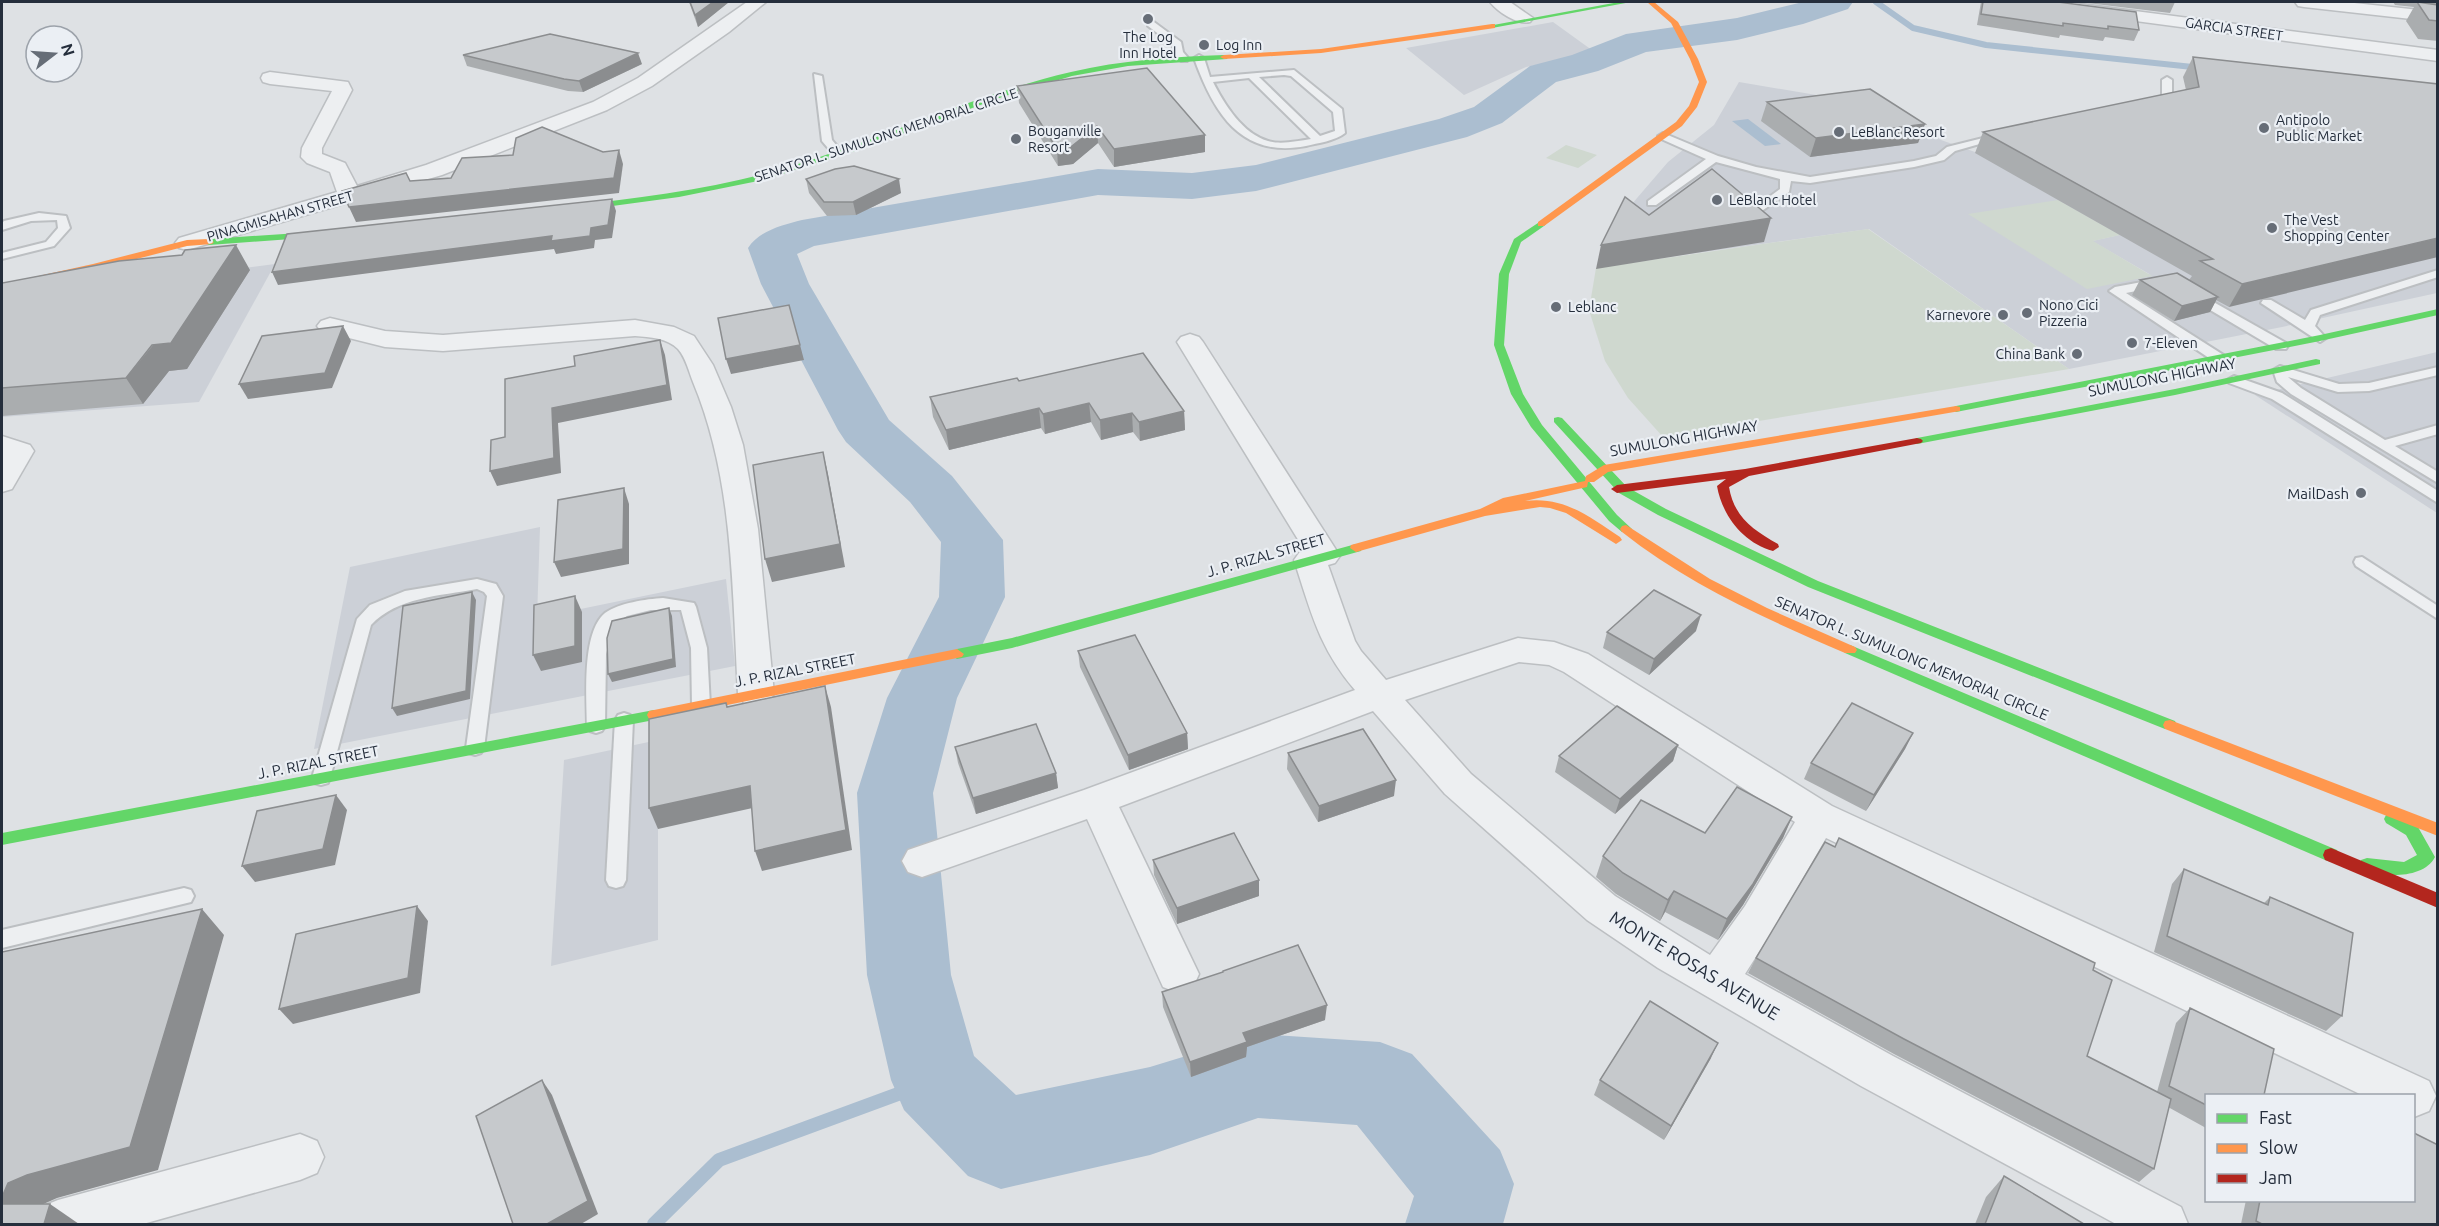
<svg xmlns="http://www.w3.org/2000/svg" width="2439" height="1226" font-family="Ubuntu,sans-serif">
<rect width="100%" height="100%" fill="#dee1e4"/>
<g fill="#ccd0d7" fill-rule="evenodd">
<polygon points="1553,22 1596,53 1526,67 1464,95 1406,48"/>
<path d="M1739,82L1893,108L1941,140L1975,152L2437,105V293L2282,327L2069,369L1869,229L1668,257L1619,219L1668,162L1714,125ZM1969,214L2119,235L2092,241L2151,275Z"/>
<polygon points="275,264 199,402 2,417 2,308 132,282"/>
<polygon points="2437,352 2437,513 2255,395"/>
<polygon points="540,527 537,618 726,579 735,666 314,749 350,567"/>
<polygon points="658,740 658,940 551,966 564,760"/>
</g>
<g fill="#cfd8cf">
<polygon points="1566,145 1597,155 1578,168 1546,158"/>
<polygon points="2058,200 2120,235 2093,241 2152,276 2087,289 1968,214"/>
<polygon points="1868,229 2069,369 1663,437 1628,398 1605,361 1589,310 1596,268"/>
</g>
<polygon fill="#abbed0" points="1748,119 1781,144 1765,146 1732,121"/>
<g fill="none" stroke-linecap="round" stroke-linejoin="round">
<polyline stroke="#abbed0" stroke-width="6" points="1876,2 1913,28 1986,45 2202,68"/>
<polyline stroke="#abbed0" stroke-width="14" points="654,1224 719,1160 936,1080"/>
<path fill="#abbed0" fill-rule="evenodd" d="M1803,2H1853L1848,9L1803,24L1737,40L1646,52L1598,71L1556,82L1502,123L1467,137L1256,191L1192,199L1098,195L814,246L797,254L809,284L889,420L952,476L1003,540L1005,597L957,698L933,793L951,975L974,1056L1016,1095L1150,1067L1258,1034L1380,1042L1412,1054L1500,1150L1514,1184L1503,1224H1405L1414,1196L1357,1125L1258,1118L1150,1155L1001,1189L968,1176L904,1110L891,1080L867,975L857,793L887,698L939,597L941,542L910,502L846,442L838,430L761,284L748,248C759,231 782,225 802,220L1098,169L1192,173L1256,165L1439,119L1474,107L1530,66L1572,55L1626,34L1737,18Z"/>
<defs>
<g id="lane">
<polygon points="1148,22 1154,22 1181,42 1183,52 1189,59 1187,61 1181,61 1173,52 1173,45 1148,26"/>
<path d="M1199,55L1204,58L1210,77L1294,70L1342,109L1345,133C1335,141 1318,143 1306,146C1240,159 1213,111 1194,58ZM1284,75L1291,76L1333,112L1335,131L1320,136L1259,77ZM1249,78L1311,139C1297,141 1281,145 1268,141C1243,134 1224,104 1213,82Z"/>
<polygon points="814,74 822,76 832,140 842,152 841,154 833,154 822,141"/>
<polygon points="2167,77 2172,80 2172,97 2162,106 2148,107 2148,103 2156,101 2162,96 2162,80"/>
<polygon points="1663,133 1718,156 1756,167 1810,177 1914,161 1936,156 1947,147 1999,134 2004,137 1955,151 1944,160 1914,167 1810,183 1791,181 1789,192 1743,224 1737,221 1739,219 1780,189 1780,179 1716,162 1656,205 1648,205 1648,201 1706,159 1659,138 1658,136"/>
<polygon points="39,213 66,216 70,228 54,246 2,259 2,253 46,242 58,228 57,220 31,221 2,230 2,223 4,221"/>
<polygon points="2438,270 2438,277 2320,315 2315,326 2326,338 2320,342 2261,303 2263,300 2271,300 2305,320 2311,310"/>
<polygon points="2158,279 2162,280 2162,286 2126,293 2225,356 2227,359 2225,362 2215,362 2109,291 2115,287"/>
<polygon points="2194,291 2286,343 2288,346 2286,349 2276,349 2190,298 2188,295 2190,292"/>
<polygon points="2280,366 2339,384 2369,383 2438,367 2438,375 2369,391 2338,392 2288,377 2301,388 2385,440 2438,425 2438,434 2395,446 2438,472 2438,483 2291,394 2277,382 2273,370"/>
<polygon points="2234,376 2282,393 2438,491 2438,503 2272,399 2229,383 2227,380"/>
<polygon points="2362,557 2438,606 2438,619 2356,566 2354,562 2356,558"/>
<path d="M477,579L496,584L503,596L484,748L481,753L475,755L469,753L466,748L487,596L484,592L477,589C440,596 397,597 371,625L330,778L328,783L321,785L314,783L312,778L357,619L370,605L405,591Z"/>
<path d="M663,598L694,603L696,607L707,648L710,706L707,711L701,712L695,711L692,706L691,648L681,610H651L627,616L614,624L606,654L605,726L602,731L596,733L590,731L587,726C587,698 581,633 605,613C619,603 646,599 663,598Z"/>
<polygon points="624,713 630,715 633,720 626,880 623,886 616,888 609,886 606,880 615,720 618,715"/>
<polygon points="184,888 191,890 194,896 191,902 2,948 2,930"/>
</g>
<g id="street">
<polygon points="747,2 766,2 729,32 652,86 607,110 442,175 187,250 179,248 175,243 179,238 337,192 330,172 307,163 301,157 302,148 332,91 270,84 263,82 261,78 263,74 270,72 348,82 352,90 322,148 322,154 345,163 357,186 426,165 593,102 638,78"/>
<path d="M1490,2H1510L1533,18L1530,22C1517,25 1498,12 1490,2Z"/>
<polygon points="2021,2 2065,2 2438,50 2438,61 2030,7 2024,6"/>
<polygon points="2295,2 2345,2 2438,12 2438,22 2304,7 2298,6"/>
<path d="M330,318L385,331L443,335L635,320L674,327L694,336L713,365L731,407L743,445L758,529L774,694L768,703L756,707L744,703L738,694C732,590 734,480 693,382C689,372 686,358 678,349C667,338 650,337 635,336L443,351L385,347L321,331L317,326L321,321Z"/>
<path d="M1190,334L1199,337L1203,342L1340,556L1335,563L1328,565L1355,641L1361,651L1386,680L1518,638L1554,642L1588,654L1832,806L2429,1081L2436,1096L2429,1111L2414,1117V1096H2364L1826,838L1773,930L1745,974L1893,1056L2181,1207L2188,1224H2116L1861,1086L1658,968L1587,920L1445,794L1373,711L1119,807L1199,974L1193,987L1178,993L1163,987L1087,819L922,877L908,872L902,861L908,850L1084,790L1355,690C1319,648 1311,612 1294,560L1299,553L1305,551L1177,342L1181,337ZM1519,662L1549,665L1564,672L1795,822L1745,906L1710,955L1615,896L1471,774L1405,700Z"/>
<polygon points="2,436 30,445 34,451 12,489 2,492"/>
<polygon points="300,1134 317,1141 324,1157 317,1173 300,1180 143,1224 34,1224 41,1207 58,1200"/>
</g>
</defs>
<use href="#lane" stroke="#bcbfc2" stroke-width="4"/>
<use href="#street" stroke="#bcbfc2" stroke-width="3"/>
<use href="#lane" fill="#edeff1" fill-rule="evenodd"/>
<use href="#street" fill="#edeff1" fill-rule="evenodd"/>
<g fill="#63d668" fill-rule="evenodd">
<polygon points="1619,2 1631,2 1492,28 1488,26"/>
<path d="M1224,55L1228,57L1227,59L1128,66L1072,76L1002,97L861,149L763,180L679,197L568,212L563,209L568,206C640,198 712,189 782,169C880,140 972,95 1071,72C1121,60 1173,57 1224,55Z"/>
<polygon points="1541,221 1546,224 1544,226 1521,242 1509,274 1504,345 1523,394 1542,425 1617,515 1632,529 1630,532 1622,532 1609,521 1531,427 1511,394 1494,345 1499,274 1514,239"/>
<polygon points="329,231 334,234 332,236 209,245 204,242 209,239"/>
<polygon points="2438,309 2438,315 2320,341 1956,412 1950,409 1956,406 2320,335"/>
<polygon points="2316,359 2320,360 2320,364 2175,395 1917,444 1911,441 1917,438 2175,389"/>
<polygon points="1558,417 1562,418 1627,487 1666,509 1818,581 2175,721 2177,725 2175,729 2165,729 1808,587 1658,515 1619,493 1554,422 1554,418"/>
<polygon points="1356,544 1361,545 1362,548 1361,551 1012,648 957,659 950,654 957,649 1012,638"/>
<polygon points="1850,645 2337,850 2339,855 2337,860 2331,862 2325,860 1845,653 1843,650 1845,647"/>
<polygon points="654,710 659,711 661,715 659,719 654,720 2,845 2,833"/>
<path d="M2392,813L2418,827L2435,857C2423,880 2382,877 2361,870L2359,865L2361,860L2367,858L2404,862L2417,855L2406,835L2386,823L2384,819L2386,815Z"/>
</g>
<g fill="#ff974d" fill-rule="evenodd">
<polygon points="1647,2 1654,2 1678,22 1698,59 1707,82 1697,107 1682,126 1544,226 1538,226 1538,222 1676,122 1689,106 1699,82 1690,59 1671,23"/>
<polygon points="1492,24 1495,24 1495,28 1321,53 1224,59 1220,57 1224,55 1321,49"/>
<polygon points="209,239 214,242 212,244 187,246 94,270 2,290 2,284 93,264 187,240"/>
<path d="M1956,406L1960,407V411L1608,472L1594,482H1588L1587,487L1525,501C1564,496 1590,517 1620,537L1622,540L1616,544L1566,513L1550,508L1540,507L1485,516L1356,552L1350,548L1351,545L1480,509L1503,498L1585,481L1586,476L1604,465Z"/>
<path d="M1626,525L1710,579L1767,608L1855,647L1857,650L1855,653H1845C1766,619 1689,585 1622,532L1620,529L1622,526Z"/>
<polygon points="957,649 964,654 962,657 654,720 649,719 647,715 649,711 654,710"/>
<polygon points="2170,720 2438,823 2438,836 2165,729 2163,725 2165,721"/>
</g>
<g fill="#b3261e" fill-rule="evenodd">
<path d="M1917,438L1921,439L1923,441L1921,443L1749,476L1729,487C1734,517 1753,530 1778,544L1779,547L1773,551C1743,543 1722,515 1717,486L1726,479L1617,493L1611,489L1617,485L1745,469Z"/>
<polygon points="2331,848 2438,893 2438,908 2325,860 2323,855 2325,850"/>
</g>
</g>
<g fill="#aaadaf">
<polygon points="689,2 729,2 698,27"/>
<polygon points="1981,2 2058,2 2139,30 2134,41 2105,37 2103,41 2060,35 2059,38 1977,25"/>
<polygon points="2079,2 2175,2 2170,13"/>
<polygon points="2393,2 2438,2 2438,41 2418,39 2406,21 2414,7 2395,5"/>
<polygon points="463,55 642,64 583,92 568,91 467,66"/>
<polygon points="2193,57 2438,84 2229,307 2216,300 2210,312 2174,321 2132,295 2140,280 2189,280 2192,276 1975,153 1983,132 2186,90 2183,77"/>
<polygon points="1017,86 1205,135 1205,152 1114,167 1098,143 1073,164 1058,166 1019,103"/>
<polygon points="1767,102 1925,124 1918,143 1810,157 1761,121"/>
<polygon points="806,179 901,193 856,215 827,216 809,193"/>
<polygon points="250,270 187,369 169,371 143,404 2,416 2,283"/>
<polygon points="1019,381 1184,411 1185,430 1140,441 1133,432 1101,440 1091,422 1045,434 1041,428 949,450 933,417 930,397"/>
<polygon points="1696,631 1649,675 1603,648 1607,632"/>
<polygon points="1078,651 1187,733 1188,749 1129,770 1080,667"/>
<polygon points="1913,733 1905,749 1866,811 1804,779 1811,763"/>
<polygon points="1678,745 1673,761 1615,814 1555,772 1559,756"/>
<polygon points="955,747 1056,773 1058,788 976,814 958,763"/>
<polygon points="1288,753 1394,796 1318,822 1287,769"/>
<polygon points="1792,817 1783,838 1743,905 1718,940 1665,912 1660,921 1616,894 1596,877 1603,856 1705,833"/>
<polygon points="1835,847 2093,970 2087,1056 2157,1092 2176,1023 2190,1008 2206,1095 2206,1128 2168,1107 2154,1169 2139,1182 1894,1054 1748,973 1756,958"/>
<polygon points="1153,860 1259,896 1177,924 1154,875"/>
<polygon points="2184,869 2264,903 2270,897 2342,1016 2326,1031 2154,952 2172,884"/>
<polygon points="1223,971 1325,1020 1247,1047 1246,1057 1191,1077 1163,1007 1162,992 1223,972"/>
<polygon points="1711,1058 1664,1140 1594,1095 1600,1080"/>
<polygon points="2004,1176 2084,1224 1975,1224 1986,1197"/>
<polygon points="2246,1200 2414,1200 2438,1224 2241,1224"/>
</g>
<g fill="#8b8d8f">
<polygon points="713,2 729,2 698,27 695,15"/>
<polygon points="638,53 642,64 583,92 579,81"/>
<polygon points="1925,124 1918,143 1810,157 1816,138"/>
<polygon points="1097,126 1098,143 1073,164 1058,166 1057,149"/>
<polygon points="1205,135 1205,152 1114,167 1114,149"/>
<polygon points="619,150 623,164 619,193 356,222 349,207"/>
<polygon points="899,179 901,193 856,215 853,202"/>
<polygon points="612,199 616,211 612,238 595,240 594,248 556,254 554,249 278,285 272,272 591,228"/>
<polygon points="1771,218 1764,242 1596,269 1601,245"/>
<polygon points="2438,238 2438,257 2229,307 2242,284"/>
<polygon points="236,245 250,270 187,369 169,371 143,404 126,378"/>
<polygon points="2218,297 2210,312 2174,321 2182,306"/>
<polygon points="343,326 351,341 332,388 248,399 239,384"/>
<polygon points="660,340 665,355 672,400 558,423 561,473 497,486 490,471 552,408"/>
<polygon points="800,345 804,360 731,374 726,359"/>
<polygon points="1089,403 1091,422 1045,434 1043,414"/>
<polygon points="1039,408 1041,428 949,450 946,430"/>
<polygon points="1184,411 1185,430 1140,441 1139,422"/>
<polygon points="1132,413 1133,432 1101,440 1100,420"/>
<polygon points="823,452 828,474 845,567 772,582 765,559"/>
<polygon points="624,488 629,504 629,564 561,577 554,562"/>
<polygon points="472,592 476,600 470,699 397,716 392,708"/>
<polygon points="575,596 582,612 582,662 541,671 533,655"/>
<polygon points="669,608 672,616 676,667 612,682 608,674"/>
<polygon points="1701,615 1696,631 1649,675 1654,659"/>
<polygon points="825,686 831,707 852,850 762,871 755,851"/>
<polygon points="1187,733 1188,749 1129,770 1128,755"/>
<polygon points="1913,733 1905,749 1866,811 1874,795"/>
<polygon points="1678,745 1673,761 1615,814 1620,799"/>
<polygon points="1056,773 1058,788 976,814 973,798"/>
<polygon points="1396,780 1394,796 1318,822 1319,806"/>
<polygon points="750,786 757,807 658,829 649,808"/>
<polygon points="336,795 347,810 335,865 255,882 242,866"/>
<polygon points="1792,817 1783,838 1743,905 1718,940 1727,919"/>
<polygon points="1259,880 1259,896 1177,924 1177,908"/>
<polygon points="1674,891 1665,912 1660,921 1668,900"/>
<polygon points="417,906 428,921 420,993 293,1024 279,1009"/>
<polygon points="202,909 224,935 158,1170 57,1198 39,1206 32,1223 2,1203 2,1197 8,1183"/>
<polygon points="1327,1005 1325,1020 1247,1047 1246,1057 1191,1077 1190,1062 1243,1033"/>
<polygon points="1718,1043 1711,1058 1664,1140 1671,1126"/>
<polygon points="542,1080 552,1095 598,1214 581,1224 547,1224"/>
<polygon points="50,1204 79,1224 44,1224"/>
</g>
<g fill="#c6c9cc" stroke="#8b8d8f" stroke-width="1.5">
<polygon points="690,2 713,2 695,15"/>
<polygon points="1983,2 2058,2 2136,12 2139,30 2108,26 2108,29 2063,23 2063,26 1981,14"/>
<polygon points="2417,2 2438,5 2438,21 2429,20"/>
<polygon points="550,34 638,53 579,81 564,79 463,55"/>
<polygon points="2193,57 2438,84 2438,238 2242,284 2200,261 2213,259 1983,132 2199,87"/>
<polygon points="1147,68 1205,135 1114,149 1097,126 1072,146 1057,149 1017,86"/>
<polygon points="1870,89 1925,124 1816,138 1767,102"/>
<polygon points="542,127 603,152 619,150 614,178 349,207 342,191 406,173 410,181 451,178 462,158 513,155 516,138"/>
<polygon points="854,166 899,179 853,202 824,202 806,179 835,169"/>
<polygon points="1712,169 1743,195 1743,200 1752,202 1771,218 1601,245 1625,197 1649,215"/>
<polygon points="612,199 608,225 591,228 590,236 551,241 552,236 272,272 287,234"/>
<polygon points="236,245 171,343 152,345 126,378 2,388 2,283 119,261 182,255 185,250"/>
<polygon points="2177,273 2218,297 2182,306 2140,280"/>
<polygon points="789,305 800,345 726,359 718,318"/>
<polygon points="343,326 325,373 239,384 262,336"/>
<polygon points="660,340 667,385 552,408 554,458 490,471 491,440 505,437 505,379 575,366 574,356"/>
<polygon points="1143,353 1184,411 1139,422 1132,413 1100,420 1089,403 1043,414 1039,408 946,430 930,397 1017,378 1019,381"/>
<polygon points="823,452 840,544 765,559 753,465"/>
<polygon points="624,488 623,549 554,562 558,500"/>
<polygon points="1654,590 1701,615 1654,659 1607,632"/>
<polygon points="472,592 466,691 392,708 403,606"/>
<polygon points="575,596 575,646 533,655 534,605"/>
<polygon points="669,608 673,659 608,674 607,638 612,621"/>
<polygon points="1135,635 1187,733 1128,755 1078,651"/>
<polygon points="825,686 846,830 755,851 750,786 649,808 649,719 726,703 727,707"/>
<polygon points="1852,703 1913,733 1874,795 1811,763"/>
<polygon points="1617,706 1678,745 1620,799 1559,756"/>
<polygon points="1036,724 1056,773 973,798 955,747"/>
<polygon points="1363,729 1396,780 1319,806 1288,753"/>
<polygon points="1737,787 1792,817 1753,884 1727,919 1674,891 1668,900 1623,873 1603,856 1641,800 1705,833"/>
<polygon points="336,795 323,849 242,866 257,811"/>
<polygon points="1234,833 1259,880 1177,908 1153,860"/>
<polygon points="1839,838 2095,963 2093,970 2112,980 2087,1056 2171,1099 2154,1169 1904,1039 1756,958 1825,842 1835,847"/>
<polygon points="2184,869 2268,905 2270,897 2353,933 2342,1016 2167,936"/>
<polygon points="417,906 408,978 279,1009 296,934"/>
<polygon points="202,909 130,1147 27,1175 8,1183 2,1197 2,952"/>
<polygon points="1298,945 1327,1005 1243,1033 1247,1042 1190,1062 1162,992 1223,972 1223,971"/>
<polygon points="1650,1001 1718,1043 1671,1126 1600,1080"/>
<polygon points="2190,1008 2274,1049 2264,1095 2206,1095 2206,1105 2169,1086"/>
<polygon points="542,1080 588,1201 547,1224 513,1224 476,1116"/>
<polygon points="2414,1133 2438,1145 2438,1224 2262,1224 2256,1221 2260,1200 2414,1200"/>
<polygon points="2004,1176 2084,1224 1985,1224"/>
<polygon points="2,1203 2,1204 50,1204 44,1224 2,1224"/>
</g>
<g fill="#666d77" stroke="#ebeff4" stroke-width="2">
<circle cx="1148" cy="19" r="6"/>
<circle cx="1204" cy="45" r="6"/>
<circle cx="2264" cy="128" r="6"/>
<circle cx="1839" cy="132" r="6"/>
<circle cx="1016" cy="139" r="6"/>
<circle cx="1717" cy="200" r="6"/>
<circle cx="2272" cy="228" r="6"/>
<circle cx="1556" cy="307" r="6"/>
<circle cx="2027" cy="313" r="6"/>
<circle cx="2003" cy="315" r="6"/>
<circle cx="2132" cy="343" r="6"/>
<circle cx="2077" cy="354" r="6"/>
<circle cx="2361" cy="493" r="6"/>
</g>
<g text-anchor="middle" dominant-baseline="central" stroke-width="4.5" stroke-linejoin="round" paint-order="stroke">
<g font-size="14" fill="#252e3c" stroke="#ebeff4">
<text transform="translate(2234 29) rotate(8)">GARCIA STREET</text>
<text transform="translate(886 135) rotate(-18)">SENATOR L. SUMULONG MEMORIAL CIRCLE</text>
<text transform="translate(280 216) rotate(-16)">PINAGMISAHAN STREET</text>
</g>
<g font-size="14" fill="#252e3c" stroke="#ebeff4" text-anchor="start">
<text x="1148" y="37" text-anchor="middle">The Log<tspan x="1148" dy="16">Inn Hotel</tspan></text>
<text x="1216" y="45">Log Inn</text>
<text x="2276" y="120">Antipolo<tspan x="2276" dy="16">Public Market</tspan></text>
<text x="1028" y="131">Bouganville<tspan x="1028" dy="16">Resort</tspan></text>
<text x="1851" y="132">LeBlanc Resort</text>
<text x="1729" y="200">LeBlanc Hotel</text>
<text x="2284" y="220">The Vest<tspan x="2284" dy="16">Shopping Center</tspan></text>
<text x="2039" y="305">Nono Cici<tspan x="2039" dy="16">Pizzeria</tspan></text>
<text x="1568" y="307">Leblanc</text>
<text x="1991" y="315" text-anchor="end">Karnevore</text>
<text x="2144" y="343">7-Eleven</text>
<text x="2065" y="354" text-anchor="end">China Bank</text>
</g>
<g font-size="15" fill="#252e3c" stroke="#ebeff4">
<text transform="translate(2162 377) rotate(-11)">SUMULONG HIGHWAY</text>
<text transform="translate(1684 438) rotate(-10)">SUMULONG HIGHWAY</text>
<text transform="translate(1266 555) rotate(-16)">J. P. RIZAL STREET</text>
<text transform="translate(1912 658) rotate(23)">SENATOR L. SUMULONG MEMORIAL CIRCLE</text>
<text transform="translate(795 670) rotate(-11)">J. P. RIZAL STREET</text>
<text transform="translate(318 762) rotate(-11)">J. P. RIZAL STREET</text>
</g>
<g font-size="15" fill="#252e3c" stroke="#ebeff4" text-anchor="end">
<text x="2349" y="493">MailDash</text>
</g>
<g font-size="18" fill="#252e3c" stroke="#ebeff4">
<text transform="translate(1695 965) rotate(31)">MONTE ROSAS AVENUE</text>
</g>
</g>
<rect width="2439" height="1226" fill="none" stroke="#252e3c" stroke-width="6"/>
<rect x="2205" y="1094" width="210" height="108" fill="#ebeff4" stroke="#9ca2aa" stroke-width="1.5"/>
<rect x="2217" y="1114" width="30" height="9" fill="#63d668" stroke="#9ca2aa" stroke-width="1.5"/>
<text x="2259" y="1124" font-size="18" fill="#252e3c">Fast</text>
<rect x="2217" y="1144" width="30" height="9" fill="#ff974d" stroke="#9ca2aa" stroke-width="1.5"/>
<text x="2259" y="1154" font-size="18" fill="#252e3c">Slow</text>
<rect x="2217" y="1174" width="30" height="9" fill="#b3261e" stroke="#9ca2aa" stroke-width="1.5"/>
<text x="2259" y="1184" font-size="18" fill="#252e3c">Jam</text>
<g transform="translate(54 54) rotate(73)"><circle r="28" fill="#ebeff4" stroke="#9ca2aa" stroke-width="1.5"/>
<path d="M0-4.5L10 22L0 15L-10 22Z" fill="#666d77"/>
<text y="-9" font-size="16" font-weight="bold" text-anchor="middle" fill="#252e3c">N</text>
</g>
</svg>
